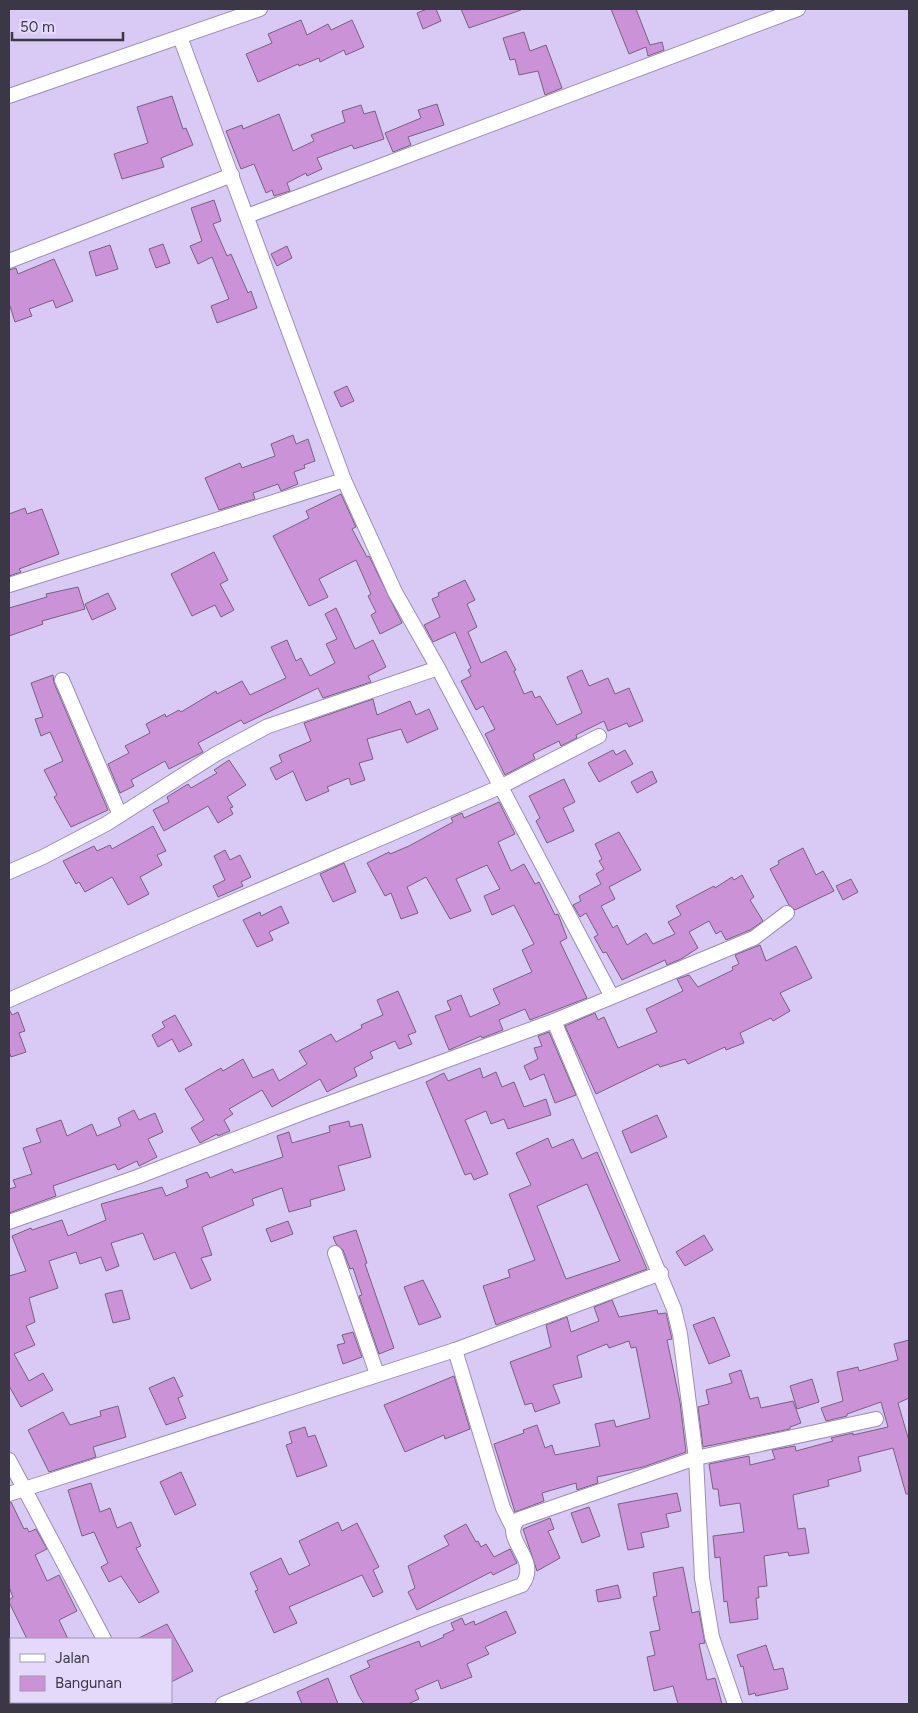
<svg xmlns="http://www.w3.org/2000/svg" width="918" height="1713" font-family="Figtree,sans-serif">
<rect width="100%" height="100%" fill="#d8caf4"/>
<g fill="#cb92d8" stroke="#7a6080" fill-rule="evenodd">
<polygon points="427,9 436,9 441,21 423,29 417,13"/>
<polygon points="461,9 521,9 521,10 469,28"/>
<polygon points="611,9 636,9 650,45 662,42 664,50 648,56 646,47 629,54"/>
<polygon points="301,20 307,35 328,24 331,30 352,20 364,47 346,55 344,50 320,62 319,58 299,66 298,64 258,82 246,54 272,43 268,34"/>
<polygon points="524,32 530,51 546,45 562,88 545,95 538,71 519,75 515,59 510,60 503,38"/>
<polygon points="172,96 183,129 186,128 193,145 161,158 164,167 122,179 114,154 148,143 137,107"/>
<polygon points="437,104 444,125 408,137 411,145 393,152 385,133 421,118 418,110"/>
<polygon points="361,105 364,114 375,111 384,139 354,149 352,145 317,158 322,169 307,176 306,173 287,183 290,191 274,196 272,190 266,193 254,164 241,169 226,131 242,125 243,129 279,114 293,151 314,141 311,135 345,122 342,111"/>
<polygon points="214,200 221,221 213,224 227,256 231,254 248,293 251,291 257,308 217,323 211,306 229,299 212,257 198,264 190,246 202,241 191,208"/>
<polygon points="163,244 170,263 156,268 149,249"/>
<polygon points="110,245 118,269 96,276 89,252"/>
<polygon points="287,246 292,258 277,266 271,254"/>
<polygon points="54,259 73,301 56,308 53,300 29,309 32,316 15,322 9,303 9,270 16,268 18,274"/>
<polygon points="347,386 354,401 341,407 334,392"/>
<polygon points="293,435 296,444 308,439 315,461 304,465 305,468 294,472 298,484 281,491 278,484 253,493 255,499 219,510 205,478 240,463 242,468 275,456 271,444"/>
<polygon points="341,494 356,527 352,529 367,557 369,556 402,623 380,634 371,615 376,612 368,596 371,594 356,560 319,579 328,597 309,606 273,536 309,518 306,511"/>
<polygon points="25,508 27,514 42,509 59,554 19,569 21,572 9,576 9,514"/>
<polygon points="214,552 228,580 220,584 234,610 221,617 215,605 192,616 171,574"/>
<polygon points="465,580 475,600 467,604 477,627 468,632 481,663 506,651 516,670 514,671 524,694 532,691 535,698 540,696 557,725 582,713 567,677 582,670 589,686 608,678 615,694 629,688 643,721 629,727 627,723 608,731 604,721 576,735 577,738 561,746 559,741 533,754 535,759 505,775 485,734 495,729 483,706 476,710 461,681 471,676 468,670 471,668 455,632 433,642 424,625 440,617 432,599 439,596 438,593"/>
<polygon points="78,587 85,609 42,621 43,624 9,636 9,608 47,597 46,594"/>
<polygon points="108,593 116,609 92,620 85,604"/>
<polygon points="336,608 355,649 373,640 386,667 368,676 371,682 323,698 318,688 244,724 241,720 198,743 203,752 169,769 165,761 131,780 134,786 120,793 108,764 129,753 125,746 150,733 146,724 165,714 166,717 179,710 181,712 216,691 217,694 242,681 250,695 286,678 271,647 287,640 296,661 301,658 310,676 335,663 326,644 337,639 325,614"/>
<polygon points="53,675 54,683 108,810 71,827 54,797 57,795 44,770 63,761 50,732 41,736 35,719 43,717 31,683"/>
<polygon points="373,699 377,715 410,701 416,715 429,709 438,729 407,743 401,729 367,739 373,759 359,763 365,780 351,785 349,778 327,787 329,791 306,801 293,771 276,780 270,768 282,762 279,755 311,741 304,723"/>
<polygon points="613,750 616,755 625,750 633,764 599,782 588,763"/>
<polygon points="229,760 246,785 227,797 233,807 230,808 233,814 218,823 208,806 164,831 153,810 169,802 167,797 188,784 191,788 217,773 214,770"/>
<polygon points="652,771 657,782 637,793 631,782"/>
<polygon points="564,779 575,802 563,808 574,831 547,843 536,821 540,818 529,796"/>
<polygon points="499,802 515,834 498,842 511,871 524,864 535,884 539,882 555,915 558,914 567,938 560,942 587,998 530,1020 525,1009 499,1020 503,1030 482,1038 481,1036 449,1050 435,1016 451,1010 447,1001 461,995 470,1017 500,1004 493,989 532,972 522,950 534,944 514,905 492,915 484,896 500,889 487,865 456,879 471,911 450,919 426,877 407,887 418,913 401,919 391,893 385,896 367,863 389,852 390,854 409,846 453,822 451,818 462,813 464,818"/>
<polygon points="153,826 166,851 157,855 162,865 140,877 149,894 128,905 112,877 85,892 79,882 76,884 63,861 94,846 97,851 110,845 112,849"/>
<polygon points="619,832 641,870 609,887 615,899 601,906 613,928 617,925 627,945 646,933 653,944 675,934 668,922 681,915 676,906 714,886 715,888 732,877 734,880 742,875 754,897 750,900 763,921 750,930 726,940 721,931 716,934 709,921 689,932 698,948 681,959 667,965 665,960 622,980 606,952 603,953 594,937 598,935 586,913 580,917 573,905 581,901 579,896 601,884 596,874 604,869 599,861 602,859 595,844"/>
<polygon points="803,848 816,875 823,871 834,891 795,910 789,905 770,869 779,864 778,861"/>
<polygon points="225,850 230,860 240,855 251,877 241,882 243,886 218,897 213,886 225,880 214,856"/>
<polygon points="344,863 356,892 333,902 320,874"/>
<polygon points="851,879 858,892 843,900 836,886"/>
<polygon points="281,906 289,923 269,932 273,940 257,947 243,920 260,912 261,916"/>
<polygon points="760,945 766,961 796,946 812,978 780,993 790,1011 773,1021 771,1018 740,1033 744,1043 726,1050 725,1047 688,1064 685,1059 660,1067 658,1064 596,1094 565,1026 595,1013 598,1020 604,1017 618,1048 657,1032 646,1009 683,991 677,979 689,975 698,987 733,970 732,967 739,964 735,955"/>
<polygon points="398,991 416,1032 408,1035 412,1044 399,1049 395,1041 370,1052 373,1058 354,1068 357,1076 327,1092 320,1079 272,1107 262,1090 229,1109 233,1114 224,1120 230,1131 218,1136 217,1134 200,1143 191,1128 204,1120 185,1089 221,1068 223,1071 243,1059 253,1078 273,1069 279,1081 307,1064 299,1051 331,1034 336,1042 362,1028 361,1025 383,1015 377,1000"/>
<polygon points="9,1009 12,1015 18,1012 25,1031 19,1033 26,1052 11,1057 9,1051"/>
<polygon points="175,1015 192,1045 179,1052 172,1039 158,1047 152,1035 165,1027 162,1022"/>
<polygon points="549,1032 576,1095 555,1103 544,1074 530,1080 524,1066 538,1059 534,1048 542,1046 538,1036"/>
<polygon points="480,1068 483,1078 496,1072 502,1087 514,1082 524,1107 546,1099 551,1115 508,1129 504,1119 491,1124 486,1111 465,1120 488,1174 474,1180 471,1173 465,1175 426,1082 444,1073 448,1081"/>
<polygon points="134,1110 139,1120 155,1113 163,1132 148,1139 157,1157 139,1166 137,1161 118,1170 115,1164 53,1186 56,1196 9,1213 9,1189 16,1187 13,1180 32,1174 23,1148 41,1142 36,1129 61,1120 67,1136 92,1124 97,1136 121,1126 118,1118"/>
<polygon points="657,1115 667,1137 631,1153 622,1131"/>
<polygon points="349,1121 350,1127 362,1124 371,1157 338,1166 345,1190 310,1200 311,1206 289,1212 282,1188 252,1199 254,1205 202,1227 212,1255 201,1258 211,1280 191,1289 175,1252 154,1260 143,1233 111,1243 119,1266 106,1271 101,1257 80,1264 76,1252 49,1261 58,1288 29,1298 35,1322 26,1326 35,1345 14,1354 29,1381 43,1373 53,1390 21,1407 9,1386 9,1276 26,1271 12,1236 31,1228 32,1230 62,1220 68,1236 106,1220 101,1204 162,1187 166,1196 188,1187 186,1180 207,1172 210,1178 232,1169 234,1173 283,1157 277,1136 289,1132 292,1143 330,1132 329,1126"/>
<path d="M548,1138L552,1148L573,1139L582,1159L597,1152L647,1269L496,1325L483,1286L510,1277L508,1270L535,1260L509,1194L531,1185L516,1153ZM587,1184L620,1261L566,1279L537,1206Z"/>
<polygon points="288,1221 293,1234 271,1242 266,1229"/>
<polygon points="356,1230 367,1263 365,1264 394,1348 379,1354 359,1296 362,1295 353,1268 350,1269 343,1250 336,1244 333,1237"/>
<polygon points="704,1235 713,1250 685,1266 676,1252"/>
<polygon points="423,1280 441,1317 419,1325 404,1287"/>
<polygon points="122,1290 130,1319 113,1323 105,1294"/>
<polygon points="612,1300 619,1317 657,1310 658,1314 666,1313 672,1339 667,1340 680,1402 686,1452 643,1467 597,1477 598,1483 577,1490 576,1483 542,1493 544,1501 515,1512 494,1444 524,1433 523,1430 537,1425 545,1448 552,1445 555,1455 600,1446 595,1424 614,1420 616,1427 650,1418 636,1347 631,1348 629,1341 609,1348 607,1344 577,1356 582,1377 553,1385 560,1403 535,1412 532,1403 525,1405 510,1362 551,1347 546,1325 567,1317 571,1332 599,1321 594,1307"/>
<polygon points="714,1317 730,1356 709,1364 693,1325"/>
<polygon points="353,1332 362,1357 343,1364 337,1345 345,1343 342,1335"/>
<polygon points="909,1340 909,1398 898,1403 909,1441 909,1494 906,1494 893,1448 858,1457 861,1471 828,1480 829,1486 793,1495 798,1529 805,1528 809,1553 789,1556 788,1552 764,1556 767,1586 758,1587 759,1598 756,1598 758,1619 730,1623 727,1601 724,1602 720,1557 715,1558 713,1536 744,1532 740,1503 720,1506 718,1489 713,1489 709,1464 749,1456 750,1465 775,1459 772,1450 795,1446 796,1451 833,1441 831,1438 853,1433 853,1435 888,1427 881,1402 847,1414 847,1416 826,1421 821,1408 843,1401 837,1372 858,1367 859,1371 898,1360 894,1344"/>
<polygon points="741,1370 750,1399 758,1397 761,1408 793,1401 801,1423 790,1427 790,1429 703,1447 698,1407 709,1404 706,1390 732,1383 729,1374"/>
<polygon points="454,1376 470,1429 445,1439 444,1435 405,1452 384,1405"/>
<polygon points="174,1377 183,1396 178,1398 186,1418 166,1425 149,1388"/>
<polygon points="812,1379 819,1402 797,1409 790,1386"/>
<polygon points="118,1406 126,1437 93,1447 96,1457 49,1472 28,1430 63,1412 70,1425 101,1416 100,1411"/>
<polygon points="305,1427 308,1437 315,1435 327,1466 297,1477 286,1445 292,1443 289,1432"/>
<polygon points="181,1472 196,1505 175,1515 160,1482"/>
<polygon points="91,1483 100,1512 110,1508 117,1528 131,1522 141,1546 136,1548 159,1592 139,1603 121,1576 109,1582 101,1567 108,1563 94,1532 82,1536 68,1490"/>
<polygon points="677,1493 681,1511 666,1514 669,1527 641,1533 644,1547 628,1550 618,1504"/>
<polygon points="11,1502 24,1529 27,1528 29,1532 36,1529 47,1549 35,1555 47,1581 59,1575 77,1611 59,1620 68,1639 27,1639 9,1602 9,1600 13,1597 9,1587 9,1503"/>
<polygon points="589,1507 600,1536 582,1543 571,1513"/>
<polygon points="550,1518 554,1529 548,1531 560,1558 537,1571 523,1529"/>
<polygon points="338,1522 342,1531 357,1523 379,1567 373,1570 383,1592 373,1597 362,1575 289,1607 297,1623 274,1633 255,1591 258,1590 250,1573 281,1558 289,1575 310,1565 299,1541"/>
<polygon points="466,1524 476,1542 478,1541 481,1547 486,1544 494,1557 510,1549 517,1563 493,1575 491,1572 417,1610 408,1592 415,1588 408,1566 449,1545 444,1536"/>
<polygon points="683,1567 692,1613 699,1611 705,1643 699,1644 707,1680 715,1678 722,1704 678,1704 673,1686 654,1691 647,1657 655,1655 650,1632 660,1630 653,1597 657,1596 653,1573"/>
<polygon points="618,1585 621,1598 598,1602 596,1590"/>
<polygon points="506,1611 516,1633 485,1647 489,1654 467,1664 472,1677 441,1689 438,1680 415,1690 419,1699 408,1704 364,1704 359,1696 350,1676 370,1667 367,1661 419,1641 421,1647 444,1637 443,1635 454,1630 451,1623 462,1618 465,1625 474,1621 475,1625"/>
<polygon points="167,1624 193,1671 171,1682 171,1639 137,1639"/>
<polygon points="766,1645 774,1670 783,1668 788,1689 756,1696 755,1693 749,1695 743,1666 741,1667 737,1655"/>
<polygon points="328,1678 338,1704 302,1704 297,1692"/>
</g>
<g fill="none" stroke-linecap="round" stroke-linejoin="round">
<defs>
<g id="street">
<polyline points="180,37 344,480 395,592 438,668 611,995"/>
<polyline points="9,96 260,9"/>
<polyline points="247,216 798,9"/>
<polyline points="9,261 232,175"/>
<polyline points="9,585 344,480"/>
<polyline points="62,680 120,815"/>
<polyline points="9,872 43,857 106,824 216,754 268,726 438,668"/>
<polyline points="9,1000 190,920 500,787 599,736"/>
<polyline points="554,1021 674,1309 680,1334 696,1458 702,1578 712,1637 735,1704"/>
<polyline points="9,1222 137,1177 305,1112 554,1021 754,938 787,913"/>
<polyline points="335,1253 377,1374"/>
<polyline points="455,1350 503,1508 513,1528"/>
<polyline points="9,1460 104,1639"/>
<polyline points="9,1494 455,1350 661,1273"/>
<polyline points="137,1702 139,1704"/>
<path d="M223,1704L426,1621L522,1585C542,1558 498,1539 519,1519L696,1458L876,1419"/>
</g>
</defs>
<use href="#street" stroke="#9c8fb5" stroke-width="16"/>
<use href="#street" stroke="#fff" stroke-width="14"/>
</g>
<rect width="918" height="1713" fill="none" stroke="#3c3747" stroke-width="20"/>
<rect x="10" y="1638" width="162" height="65" fill="#e4d9fa" stroke="#a198b2"/>
<rect x="20" y="1654" width="25" height="8" fill="#ffffff" stroke="#a198b2"/>
<text x="55" y="1663" font-size="15" fill="#3c3747">Jalan</text>
<rect x="20" y="1676" width="25" height="15" fill="#cb92d8" stroke="#a198b2"/>
<text x="55" y="1688" font-size="15" fill="#3c3747">Bangunan</text>
<path d="M12 32v8h111v-8" fill="none" stroke="#3c3747" stroke-width="2.5"/>
<text x="20" y="32" font-size="15" fill="#3c3747" stroke="#e4d9fa" stroke-width="4" paint-order="stroke">50 m</text>
</svg>
